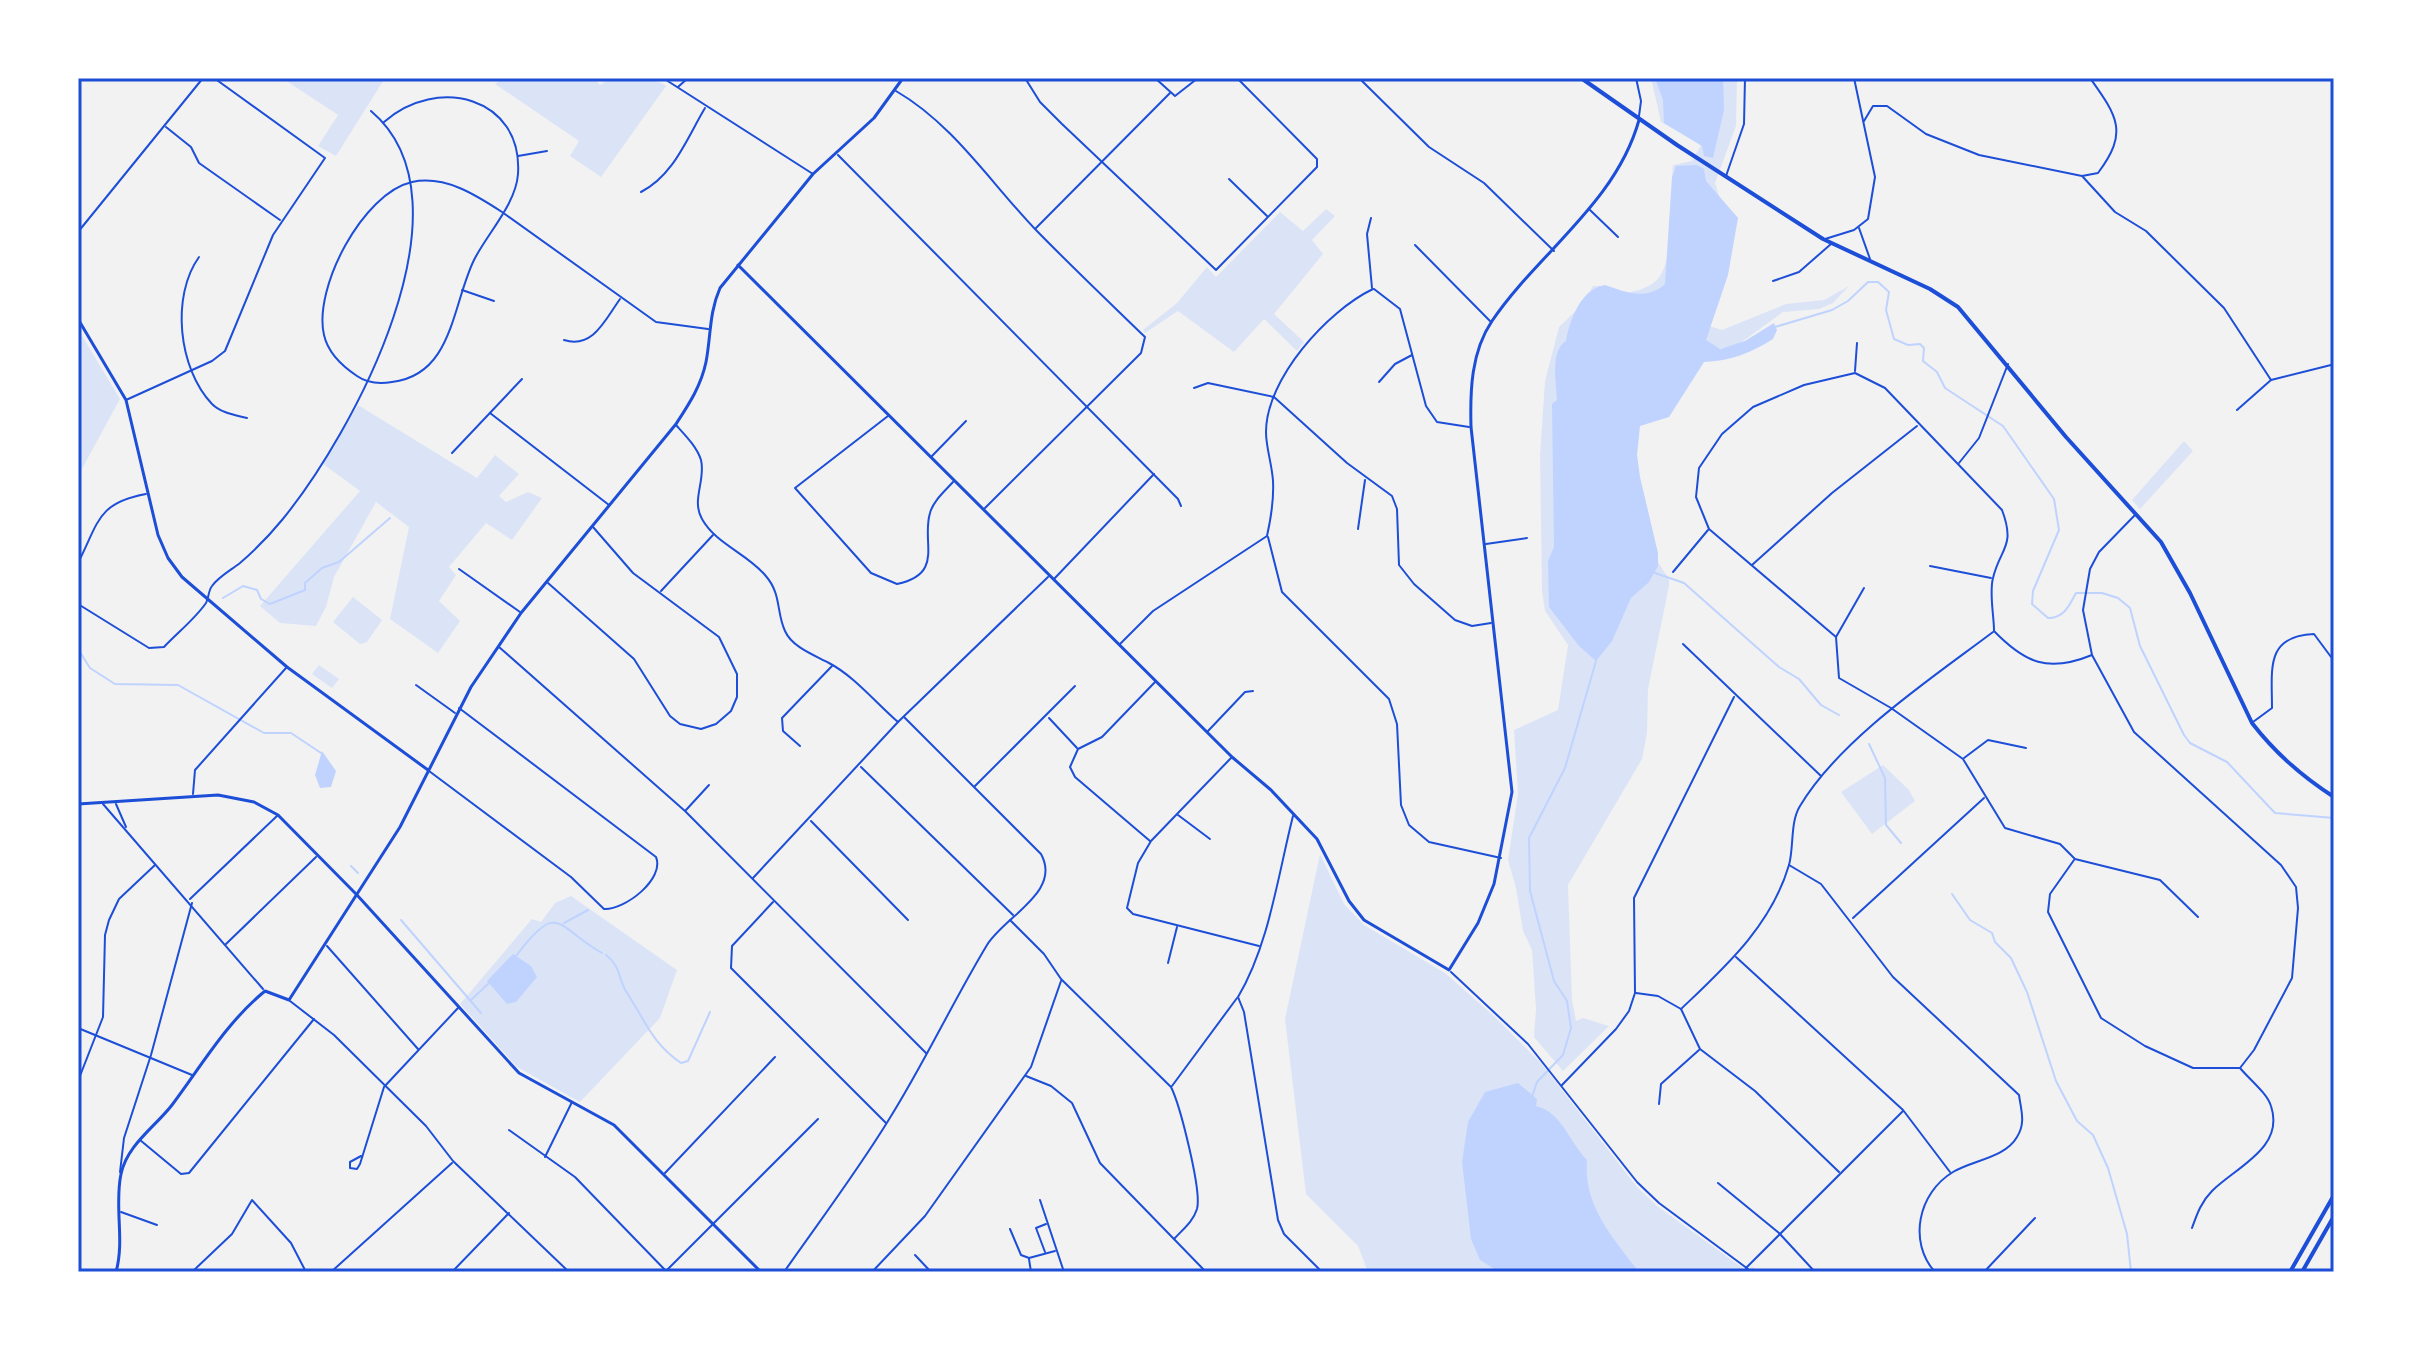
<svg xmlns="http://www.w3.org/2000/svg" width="2412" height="1350" font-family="Quicksand,sans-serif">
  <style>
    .green { fill: #dbe4f7 }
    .water { fill: #bfd3fe }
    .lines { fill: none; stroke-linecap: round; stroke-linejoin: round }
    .stream { stroke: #bfd3fe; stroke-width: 2 }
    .minor { stroke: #1d4ed8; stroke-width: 2 }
    .tertiary { stroke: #1d4ed8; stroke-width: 3 }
    .secondary { stroke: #1d4ed8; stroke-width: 3 }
    .primary { stroke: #1d4ed8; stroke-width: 4 }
    .motorway { stroke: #1d4ed8; stroke-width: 4 }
    .neatline { fill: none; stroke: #1d4ed8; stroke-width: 3 }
  </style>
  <rect width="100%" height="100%" fill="#f2f2f2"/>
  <g class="green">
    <path d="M282,78H385L336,156L318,146L338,115Z"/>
    <path d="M503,78H594L600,85C616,73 649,74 666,86L601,177L570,156L579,141L495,84Z"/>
    <path d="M1651,78H1737L1736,126L1715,183L1720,199L1738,218L1703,324L1722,330L1786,304L1824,300L1849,286L1833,303L1819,309L1783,312L1739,344L1697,354L1626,423L1653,555L1669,579V586L1648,689L1647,733L1642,759L1568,885L1572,1000L1576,1021L1583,1018L1609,1026L1563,1071L1534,1037L1536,1009L1532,950L1523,931L1516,888L1508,860L1518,794L1514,730L1558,710L1568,645L1545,611L1542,590L1540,455L1545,381L1559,327L1583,304L1593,286H1604L1616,295C1631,292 1650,290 1660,276C1675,253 1670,192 1673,165L1692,161L1701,145L1661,122Z"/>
    <path d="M1326,209L1335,216L1312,240L1323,254L1274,314L1304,342L1297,351L1264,319L1234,352L1178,311L1145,333L1143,330L1177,303L1207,267L1216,277L1280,212L1303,231Z"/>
    <path d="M78,329L120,399L78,476Z"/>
    <path d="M358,405L477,478L495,455L519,474L499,496L506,502L528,492L542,498L512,540L486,523L449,567L456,575L439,601L460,621L438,653L390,619L409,527L376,502L334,577L326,607L316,626L280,623L260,606L360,491L323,464Z"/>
    <path d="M2184,441L2193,451L2140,509L2132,500Z"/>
    <path d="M353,597L382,620L367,642L360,644L333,622Z"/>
    <path d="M319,665L339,679L332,688L312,674Z"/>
    <path d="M1883,765L1909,790L1915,801L1872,834L1841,792Z"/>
    <path d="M1320,854L1344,904L1364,925L1445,973L1495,1017L1541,1063L1637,1187L1657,1206L1747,1271L1752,1266L1758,1272H1368L1358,1246L1306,1194L1285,1019Z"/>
    <path d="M571,896L677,970L660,1018L580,1102L517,1067L460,1004L532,919L541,922L555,903Z"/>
  </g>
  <g class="water">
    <path d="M1655,78H1723L1724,110L1713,158L1704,156L1702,146L1664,123L1663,100Z"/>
    <path d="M1697,165L1704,169L1706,181L1738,218L1728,275L1706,340L1720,349L1745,341L1774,323L1777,330L1773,339C1751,353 1730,361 1704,362L1669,417L1640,426L1637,455L1640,477L1658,553V566L1649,582L1631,598L1612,641L1596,661L1579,646L1549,607L1548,561L1554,547L1552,404L1557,400C1556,382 1550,351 1566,341C1570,319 1581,289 1605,285C1625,292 1647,301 1665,284L1672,177L1676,166Z"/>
    <path d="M322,751L336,771L331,787L320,788L315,775Z"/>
    <path d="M513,954L531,966L537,977L516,1002L507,1004L487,981Z"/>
    <path d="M1518,1083L1537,1099L1536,1106C1562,1112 1569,1142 1587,1160C1583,1205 1612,1237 1639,1272H1499L1480,1260L1471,1239L1462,1162L1468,1122L1485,1092Z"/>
  </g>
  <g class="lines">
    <g class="stream">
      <path d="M1775,327L1832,310L1848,301L1868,282H1878L1889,292L1886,310L1894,339L1908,345L1920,344L1924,348L1923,361L1937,372L1945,388L2003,426L2054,499L2059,530L2033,591L2032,604L2048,618C2064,618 2069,606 2076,593H2102L2118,598L2130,608L2140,646L2184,735L2190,743L2227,762L2275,813L2334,818"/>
      <path d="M1652,572L1684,583L1779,667L1799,679L1821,705L1839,715"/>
      <path d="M223,598L243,586L257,590L261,599L270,604L305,590V583L322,568L339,562L390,518"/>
      <path d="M78,649L90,668L115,684L178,685L264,733H291L321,753"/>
      <path d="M1869,744L1885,778L1886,825L1901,843"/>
      <path d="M351,866L358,873"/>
      <path d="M1952,894L1970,920L1992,933L1995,942L2011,958L2027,992L2056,1081L2077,1121L2093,1135L2108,1168L2127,1234L2131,1272"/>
      <path d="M401,920L481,1013"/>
      <path d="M564,923L588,910"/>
      <path d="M606,955C621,966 618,979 627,993C646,1022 652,1043 681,1063L688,1061L710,1012"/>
      <path d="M516,956C559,899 556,927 602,953"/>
      <path d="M471,1000L489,983"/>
      <path d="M1532,1097L1537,1082L1563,1055L1571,1028L1567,1001L1554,981L1530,891L1529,838L1565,768L1596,661"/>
    </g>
    <g class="minor">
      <path d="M663,78L813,174"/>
      <path d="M1025,78L1040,102L1062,124L1216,270L1317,167V159L1237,78"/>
      <path d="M1155,78L1175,96L1198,78"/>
      <path d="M1359,78L1429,147L1484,183L1554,251"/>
      <path d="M1636,78L1641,101L1639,116"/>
      <path d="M678,87L688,78"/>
      <path d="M896,91C953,124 990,182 1035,229C1071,266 1108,301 1145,337L1141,353L985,508"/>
      <path d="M1864,121L1873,106H1887L1926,134L1979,155L2082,176L2098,173C2129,132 2117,116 2090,78"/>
      <path d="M384,122C437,75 523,97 518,174C516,204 487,234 474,260C452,305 453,375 392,382C380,384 367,383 357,376C342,366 328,353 324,335C313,288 363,193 412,182C445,175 476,195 502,212L656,322L708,329"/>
      <path d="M166,127L191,147L199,163L280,220"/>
      <path d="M838,155L1178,499L1181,506"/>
      <path d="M518,156L547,151"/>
      <path d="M1726,176L1744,124L1745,78"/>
      <path d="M2083,177L2115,212L2146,231L2224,308L2271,380"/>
      <path d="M1229,179L1267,216"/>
      <path d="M641,192C674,175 687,138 705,108"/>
      <path d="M1590,210L1618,237"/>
      <path d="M1371,218L1367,234L1372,288"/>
      <path d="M1036,228L1170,93"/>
      <path d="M1859,228L1870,259"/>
      <path d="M78,232L203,78"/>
      <path d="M1825,239L1854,230L1868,219L1875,177L1854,78"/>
      <path d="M1415,245L1490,321"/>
      <path d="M199,257C171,296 178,368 212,404C221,413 235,415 247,418"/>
      <path d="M1773,281L1799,272L1831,244"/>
      <path d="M1374,289L1400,309L1426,406L1437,422L1469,427"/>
      <path d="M462,290L494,301"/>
      <path d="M564,340C593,349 605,320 620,299"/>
      <path d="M1855,371L1857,343"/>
      <path d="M1379,382L1395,364L1412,355"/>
      <path d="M1194,388L1208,383L1274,397L1347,463L1392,496L1397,509L1399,565L1414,584L1455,620L1472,626L1491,623"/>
      <path d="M126,400L212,361L225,351L273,235L325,158L214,78"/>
      <path d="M2237,410L2271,380L2331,365"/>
      <path d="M490,413L609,505"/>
      <path d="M888,416L795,488L871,573L897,584C945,574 921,542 930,513C933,501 945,491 953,482"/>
      <path d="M676,425C685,435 697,447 701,460C706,480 691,500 702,519C716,544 746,553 765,575C782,594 776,612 785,631C792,647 814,655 829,663C854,676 876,703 898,722"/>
      <path d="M452,453L522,379"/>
      <path d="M932,456L966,421"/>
      <path d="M1959,463L1979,438L2008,364"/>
      <path d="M2135,515L2099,552L2090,569L2083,610L2092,655L2134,732L2281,865L2296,887L2298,908L2292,978L2254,1050L2240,1068"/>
      <path d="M1358,529L1365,480"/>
      <path d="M1268,537L1282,592L1389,699L1397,724L1401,805L1409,825L1429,842L1501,858"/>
      <path d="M1486,544L1527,538"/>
      <path d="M78,563C99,522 97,503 146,494"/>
      <path d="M1752,565L1832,493L1917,426"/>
      <path d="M1930,566L1991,578"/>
      <path d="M459,569L520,612"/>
      <path d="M1673,572L1708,530"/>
      <path d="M1054,579L1154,474"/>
      <path d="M548,583L634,659L670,716L680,724L701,729L716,724L731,711L737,697V674L719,637L633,573L593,527"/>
      <path d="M1864,588L1836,637L1839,678L1891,708L1963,759L2005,828L2060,844L2075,859L2160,880L2198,917"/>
      <path d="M661,591L713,535"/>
      <path d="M78,604L149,648L164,647C177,633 195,619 206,603C209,598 208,591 212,586C218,577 231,570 240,563C255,550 269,536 282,520C352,435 479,202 371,111"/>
      <path d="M1836,637L1709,529L1696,497L1699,468L1722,434L1753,407L1804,385L1855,373L1885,388L2002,510C2016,547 2000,548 1993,578C1989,593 1994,615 1994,631C2025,663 2048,673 2092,655"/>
      <path d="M1120,644L1153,611L1267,536C1271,518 1274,499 1273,481C1272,464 1266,448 1266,432C1266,379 1327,311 1373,289"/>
      <path d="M1683,644L1821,776"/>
      <path d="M499,647L685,811L926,1053"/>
      <path d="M416,685L455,713"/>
      <path d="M1049,718L1077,748"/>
      <path d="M2253,722L2272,708C2272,669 2265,636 2314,634L2334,661"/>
      <path d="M1208,731L1245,692L1253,691"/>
      <path d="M800,746L783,731L782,718L832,666"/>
      <path d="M1231,758L1151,841L1138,863L1127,908L1133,914L1259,946"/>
      <path d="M1964,758L1988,740L2026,748"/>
      <path d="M861,767L1013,915"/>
      <path d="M429,771L571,877L604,909C625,910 665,879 656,857L459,708"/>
      <path d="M975,786L1075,686"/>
      <path d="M193,794L195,770L286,668"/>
      <path d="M103,804L263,989"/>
      <path d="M116,804L126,827"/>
      <path d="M686,810L709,785"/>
      <path d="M1178,815L1210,839"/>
      <path d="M1293,816C1278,875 1269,945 1238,997L1244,1012L1278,1220L1284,1234L1322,1272"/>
      <path d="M811,821L908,920"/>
      <path d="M1150,841L1075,777L1070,767L1078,749L1102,737L1156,681"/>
      <path d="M2074,860L2050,894L2048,912L2101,1018L2145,1046L2193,1068H2240C2249,1079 2267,1093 2271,1106C2285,1148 2236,1167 2212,1191C2201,1202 2197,1214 2192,1228"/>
      <path d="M1789,865L1821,884L1893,977L2019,1095C2021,1110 2026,1123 2017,1137C2005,1158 1973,1160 1953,1172C1918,1193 1908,1242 1935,1272"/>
      <path d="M753,878L898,722L1048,577"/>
      <path d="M190,899L278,815"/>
      <path d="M773,902L732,946L731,968L886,1123"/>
      <path d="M1853,918L1984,798"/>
      <path d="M1010,920L1044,954L1061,979L1171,1087C1180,1105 1202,1191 1197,1209C1193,1222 1182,1230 1174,1239"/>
      <path d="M226,944L316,857"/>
      <path d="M327,946L418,1049"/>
      <path d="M1736,957L1903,1110L1950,1172"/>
      <path d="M1168,963L1177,927"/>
      <path d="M1451,972L1528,1044L1637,1182L1659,1203L1748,1269"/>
      <path d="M1636,993L1658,996L1681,1009L1700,1049L1755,1091L1839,1172"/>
      <path d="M290,1001L334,1035L426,1126L453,1161L569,1272"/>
      <path d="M1681,1009C1725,967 1771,926 1789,865C1794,847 1790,822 1800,806C1840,739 1932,678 1993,632"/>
      <path d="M78,1028L192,1075"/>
      <path d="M1026,1076L1051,1086L1072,1103L1100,1163L1206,1272"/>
      <path d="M78,1081L103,1017L105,935L109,920L119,899L155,865"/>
      <path d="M1562,1085L1616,1029L1629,1011L1635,993L1634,898L1734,697"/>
      <path d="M1172,1086L1237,998"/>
      <path d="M1659,1104L1661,1084L1699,1050"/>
      <path d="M509,1130L575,1177L667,1272"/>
      <path d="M140,1140L181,1174L189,1173L314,1019"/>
      <path d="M361,1156L350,1162V1168L357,1169L360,1164L384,1087L458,1008"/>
      <path d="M545,1157L572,1102"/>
      <path d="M120,1172L124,1138L151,1055L192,903"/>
      <path d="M665,1173L775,1057"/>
      <path d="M1718,1183L1779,1233L1815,1272"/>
      <path d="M1040,1200L1064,1272"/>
      <path d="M121,1212L157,1225"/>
      <path d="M1010,1229L1021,1255L1029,1258L1055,1251"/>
      <path d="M1045,1252L1036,1228L1046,1224"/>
      <path d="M915,1255L931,1272"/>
      <path d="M1029,1259L1031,1272"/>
      <path d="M1746,1268L1903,1111"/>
      <path d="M192,1272L232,1234L252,1200L291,1243L306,1272"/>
      <path d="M331,1272L452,1163"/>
      <path d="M452,1272L509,1213"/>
      <path d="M665,1272L818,1119"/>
      <path d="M784,1272C819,1222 856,1173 888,1121C924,1064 952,1003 987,945C1005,916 1062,892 1041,854L904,717"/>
      <path d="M872,1272L925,1216L1031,1067L1061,981"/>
      <path d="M1984,1272L2035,1218"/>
    </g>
    <g class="tertiary">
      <path d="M738,265L1232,757L1271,790L1317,839L1349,901L1364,920L1449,970L1478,923L1494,884L1512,792L1471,427C1470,391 1471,352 1492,321C1538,253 1616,203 1639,120"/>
      <path d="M78,319L126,400L158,535L168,558L182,577L287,667L428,770"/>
    </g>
    <g class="secondary">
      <path d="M78,804L218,795L254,802L278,815L357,895L519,1073L614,1125L761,1272"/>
      <path d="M116,1272C125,1240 114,1206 121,1174C127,1145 155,1127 172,1105C202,1065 226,1023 265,991L289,1000L400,827L471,687L521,613L676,424C689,404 701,386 706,362C711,336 709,313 720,288L813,174L874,118L903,78"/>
    </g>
    <path class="primary" d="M1581,78L1677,145L1823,239L1930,289L1958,307L2066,437L2161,542L2190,593L2252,723C2276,754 2301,776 2334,797"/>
    <g class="motorway">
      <path d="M2290,1272L2334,1195"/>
      <path d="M2302,1272L2334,1216"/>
    </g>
  </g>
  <rect width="2412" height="1350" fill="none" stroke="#ffffff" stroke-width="160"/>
  <rect x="80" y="80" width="2252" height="1190" class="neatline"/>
</svg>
